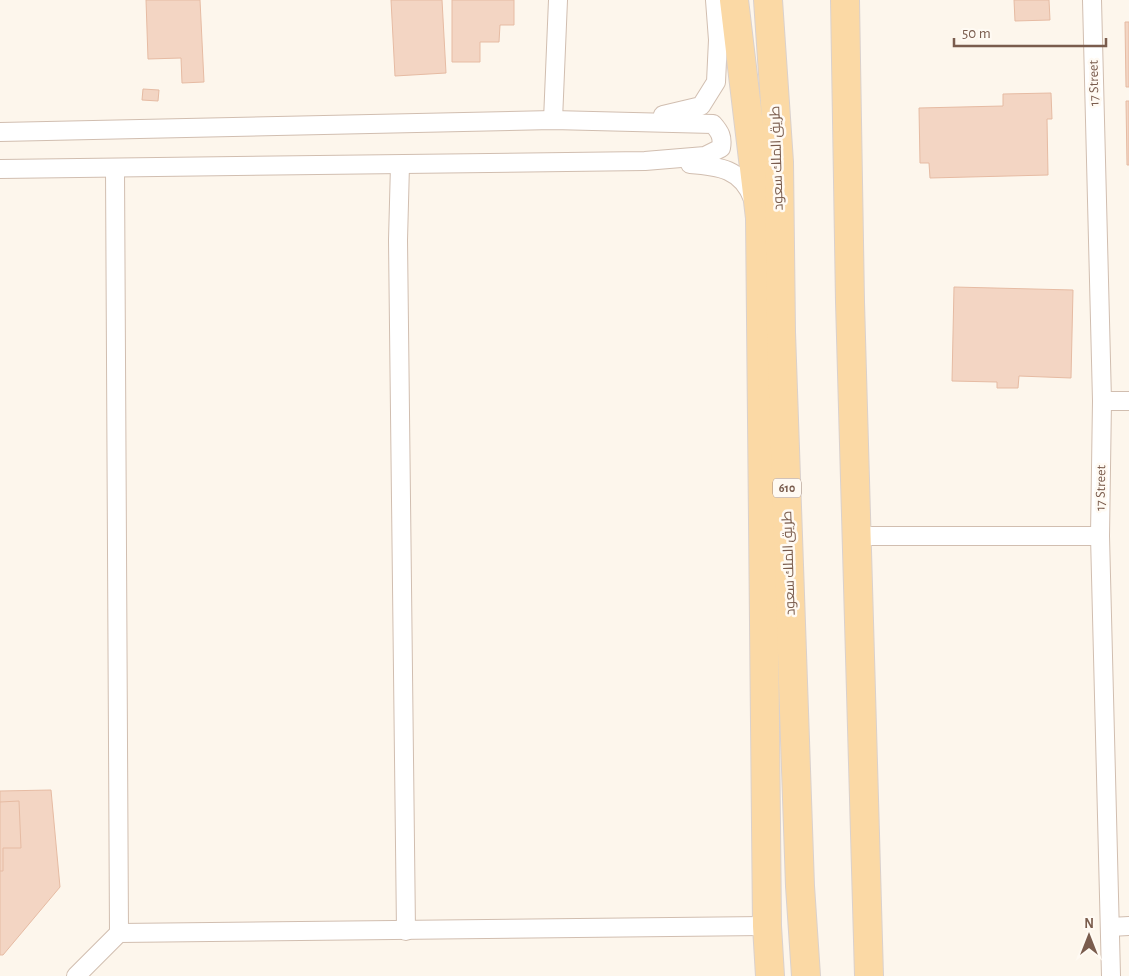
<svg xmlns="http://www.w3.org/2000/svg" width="1129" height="976" font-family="'Alegreya Sans',Cairo,sans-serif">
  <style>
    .building { fill: #f3d5c3; stroke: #e6bba3 }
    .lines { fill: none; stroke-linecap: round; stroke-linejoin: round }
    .street-casing { stroke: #d1beb0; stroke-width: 20 }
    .primary-casing { stroke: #dad1cd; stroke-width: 30 }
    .street { stroke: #fff; stroke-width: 18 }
    .primary { stroke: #fbd9a5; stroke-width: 28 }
    .labels { text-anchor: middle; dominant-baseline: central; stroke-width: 5; stroke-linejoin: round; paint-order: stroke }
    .shield { fill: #fffaf3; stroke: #a28b7f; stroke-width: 1 }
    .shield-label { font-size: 12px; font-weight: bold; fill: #7a5c4d }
    .street-label { font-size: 14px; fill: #7a5c4d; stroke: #fffaf3 }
  </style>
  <rect width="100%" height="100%" fill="#fdf6ec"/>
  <g class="building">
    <path d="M146,0H200L204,82L182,83L181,58L148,59Z"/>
    <path d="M391,0H442L446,73L395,76Z"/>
    <path d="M452,0H514V25H500L499,42H480V62H452Z"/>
    <path d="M1014,0H1049L1050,20L1015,21Z"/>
    <path d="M1125,22H1129V87H1126Z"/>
    <path d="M143,89L159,90L158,101L142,100Z"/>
    <path d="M1051,93L1052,119H1047L1048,175L930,178L929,163H920L919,108L1003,106V94Z"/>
    <path d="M1126,101H1129V165H1127Z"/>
    <path d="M954,287L1073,290L1071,378L1019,376L1018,388H997V382L952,381Z"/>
    <path d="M51,790L60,887L3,955H0V791Z"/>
    <path d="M19,801L21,848H3V871H0V802Z"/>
  </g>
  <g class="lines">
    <defs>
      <g id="street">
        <path d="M1092,0L1102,401L1100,536L1111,976"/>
        <path d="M663,115L701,106L716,82L718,40L715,0"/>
        <path d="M553,120L558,0"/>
        <path d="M0,132L553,120L713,124C720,132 723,137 721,148L705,156L645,161L0,169"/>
        <path d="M690,164C719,166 742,169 753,199"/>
        <path d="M400,165L398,240L406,931"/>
        <path d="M115,169L119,933"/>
        <path d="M1102,401H1129"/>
        <path d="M857,536H1100"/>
        <path d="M1110,927L1129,926"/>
        <path d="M76,976L119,933L767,926"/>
      </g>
      <g id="primary">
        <path d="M734,0L760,218L767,926L770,976"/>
        <path d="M768,0L779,162L781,332L800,886L806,976"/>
        <path d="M845,0L850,302L869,976"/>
      </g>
    </defs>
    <use href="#street" class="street-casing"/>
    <use href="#primary" class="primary-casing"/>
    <use href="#street" class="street"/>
    <use href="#primary" class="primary"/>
  </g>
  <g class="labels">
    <rect class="shield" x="773" y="478.5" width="28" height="19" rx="4"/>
    <g class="shield-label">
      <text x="787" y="488">610</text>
    </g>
    <g class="street-label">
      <text transform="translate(1094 83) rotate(-91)">17 Street</text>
      <text transform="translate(777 158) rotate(-92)">طريق الملك سعود</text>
      <text transform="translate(1101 488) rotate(-89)">17 Street</text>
      <text transform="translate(789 563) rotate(-92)">طريق الملك سعود</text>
    </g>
  </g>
  <g transform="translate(1089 936)" stroke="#fffaf3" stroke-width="4" paint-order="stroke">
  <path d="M0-4L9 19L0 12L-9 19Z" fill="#7a5c4d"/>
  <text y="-8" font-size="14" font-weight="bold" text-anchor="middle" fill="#7a5c4d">N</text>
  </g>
  <path d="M954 38v8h152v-8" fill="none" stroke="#7a5c4d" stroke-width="2.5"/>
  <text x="962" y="38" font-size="15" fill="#7a5c4d" stroke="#fffaf3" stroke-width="4" paint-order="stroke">50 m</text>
</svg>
